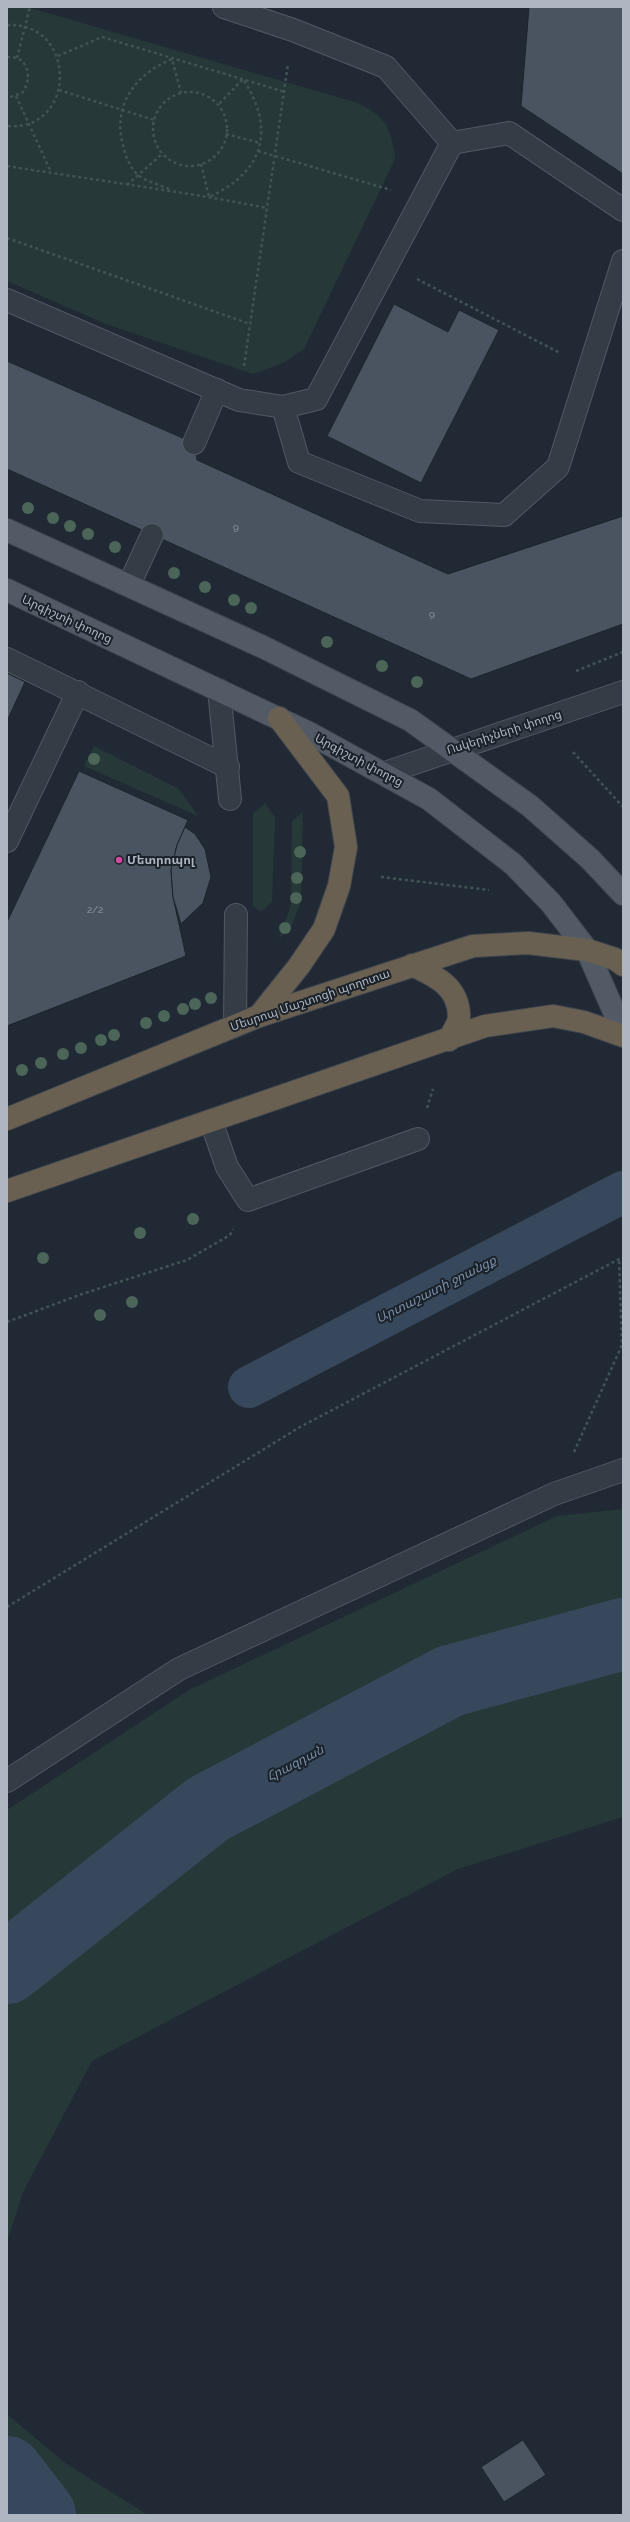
<svg xmlns="http://www.w3.org/2000/svg" width="630" height="2522" font-family="Raleway,'Noto Sans Armenian',sans-serif">
  <style>
    .green { fill: #263837 }
    .lines { fill: none; stroke-linecap: round; stroke-linejoin: round }
    .canal { stroke: #38485c; stroke-width: 42 }
    .river { stroke: #38485c; stroke-width: 72 }
    .building { fill: #4a5460; stroke: #1c232b }
    .lane-casing { stroke: #525963; stroke-width: 24 }
    .street-casing { stroke: #525963; stroke-width: 24 }
    .primary-casing { stroke: #3e454e; stroke-width: 24 }
    .highway-casing { stroke: #3f464f; stroke-width: 24 }
    .path { stroke: #425355; stroke-width: 2.5; stroke-dasharray: 3 3; stroke-linecap: butt }
    .lane { stroke: #343c45; stroke-width: 22 }
    .street { stroke: #343c45; stroke-width: 22 }
    .primary { stroke: #525b65; stroke-width: 22 }
    .highway { stroke: #6a6052; stroke-width: 22 }
    .tree { fill: #4c6559 }
    .hotel-dot { fill: #d1479c; stroke: #1a2129; stroke-width: 1.5 }
    .labels { text-anchor: middle; dominant-baseline: central; stroke-width: 4; stroke-linejoin: round; paint-order: stroke }
    .number-label { font-size: 10px; fill: #959eaa }
    .street-label { font-size: 12px; fill: #aeb6c2; stroke: #1a2129 }
    .poi-label { font-size: 12px; font-weight: bold; fill: #aeb6c2; stroke: #1a2129; text-anchor: start }
    .water-label { font-size: 13px; font-style: italic; fill: #798ea8; stroke: #1a2129 }
  </style>
  <rect width="100%" height="100%" fill="#212a34"/>
  <g class="green">
    <path d="M7,7H27L358,103C385,116 392,129 395,159L304,349L283,363L253,374L106,324L7,281Z"/>
    <path d="M94,746L179,789L198,816L84,766Z"/>
    <path d="M265,803L275,818L272,902L261,912L253,906V814Z"/>
    <path d="M303,812L301,901L292,925L279,939L291,905L292,821Z"/>
    <path d="M623,1509V1817L458,1869L92,2061L23,2192L7,2242V1810L189,1690L557,1516Z"/>
    <path d="M7,2412L9,2416L65,2463L148,2515H7Z"/>
  </g>
  <g class="lines">
    <path class="canal" d="M249,1387L623,1192"/>
    <g class="river">
      <path d="M7,1968L208,1809L450,1681L623,1634"/>
      <path d="M7,2472L40,2515"/>
    </g>
  </g>
  <g class="building">
    <path d="M529,7H623V174L521,106Z"/>
    <path d="M394,304L448,332L459,310L499,330L421,483L327,436Z"/>
    <path d="M7,361L194,443L197,460L448,574L623,516V624L471,679L7,469Z"/>
    <path d="M7,673L25,682L7,721Z"/>
    <path d="M79,771L188,820L177,845L171,870L173,897L186,956L7,1026V922Z"/>
    <path d="M185,827L195,834L205,849L211,877L203,903L181,924L173,897L171,870L177,845Z"/>
    <path d="M523,2440L546,2475L504,2502L481,2467Z"/>
  </g>
  <g class="lines">
    <defs>
      <g id="lane">
        <path d="M224,7L293,30L386,67L452,143"/>
        <path d="M452,143L509,133L623,210"/>
        <path d="M7,300L239,400L283,407L316,399L452,143"/>
        <path d="M283,407L299,462L420,511L504,515L558,467L623,261"/>
        <path d="M194,443L217,390"/>
        <path d="M129,585L152,535"/>
        <path d="M7,659L228,767"/>
        <path d="M219,690L230,799"/>
        <path d="M7,841L78,692"/>
        <path d="M235,1026L236,915"/>
        <path d="M211,1121L227,1167L248,1200L418,1139"/>
        <path d="M7,1781L179,1669L554,1494L623,1470"/>
      </g>
      <path id="street" d="M385,773L623,692"/>
      <g id="primary">
        <path d="M7,530L263,647L410,720L530,806L590,859L623,894"/>
        <path d="M7,590L309,733L429,799L513,864L551,903L587,950L623,1032"/>
      </g>
      <g id="highway">
        <path d="M412,965C435,976 459,986 459,1017C459,1023 452,1033 449,1040"/>
        <path d="M259,1016L299,966L324,929L339,886L346,847L338,796L279,718"/>
        <path d="M7,1119L259,1016L473,946L528,943L587,950L615,959L623,965"/>
        <path d="M7,1191L485,1026L553,1016L584,1022L623,1036"/>
      </g>
    </defs>
    <use href="#lane" class="lane-casing"/>
    <use href="#street" class="street-casing"/>
    <use href="#primary" class="primary-casing"/>
    <use href="#highway" class="highway-casing"/>
    <g class="path">
      <path d="M7,25C77,21 78,132 7,126"/>
      <path d="M58,56L102,37L285,92"/>
      <path d="M7,57C29,55 33,79 22,93L7,98"/>
      <path d="M17,58L30,7"/>
      <path d="M59,90L154,120"/>
      <circle cx="190" cy="129" r="37"/>
      <path d="M16,96L51,172"/>
      <path d="M226,134L260,143"/>
      <path d="M258,151L391,190"/>
      <path d="M201,164L209,197C264,172 276,130 243,79L218,105"/>
      <path d="M7,166C94,180 181,191 267,208"/>
      <path d="M127,185L162,154"/>
      <path d="M169,189C160,185 145,181 138,175C130,168 125,155 123,145C112,104 136,74 172,59L181,93"/>
      <path d="M7,238L250,324"/>
      <path d="M417,279L560,353"/>
      <path d="M244,366L288,64"/>
      <path d="M576,671L623,652"/>
      <path d="M573,752L623,807"/>
      <path d="M381,877L489,890"/>
      <path d="M427,1108L433,1089"/>
      <path d="M7,1322L82,1294L187,1260L230,1235L233,1229"/>
      <path d="M574,1452L622,1345L619,1259"/>
      <path d="M7,1607L300,1427L623,1257"/>
    </g>
    <use href="#lane" class="lane"/>
    <use href="#street" class="street"/>
    <use href="#primary" class="primary"/>
    <use href="#highway" class="highway"/>
  </g>
  <g class="tree">
    <circle cx="28" cy="508" r="6"/>
    <circle cx="53" cy="518" r="6"/>
    <circle cx="70" cy="526" r="6"/>
    <circle cx="88" cy="534" r="6"/>
    <circle cx="115" cy="547" r="6"/>
    <circle cx="174" cy="573" r="6"/>
    <circle cx="205" cy="587" r="6"/>
    <circle cx="234" cy="600" r="6"/>
    <circle cx="251" cy="608" r="6"/>
    <circle cx="327" cy="642" r="6"/>
    <circle cx="382" cy="666" r="6"/>
    <circle cx="417" cy="682" r="6"/>
    <circle cx="94" cy="759" r="6"/>
    <circle cx="300" cy="852" r="6"/>
    <circle cx="297" cy="878" r="6"/>
    <circle cx="296" cy="898" r="6"/>
    <circle cx="285" cy="928" r="6"/>
    <circle cx="211" cy="998" r="6"/>
    <circle cx="195" cy="1004" r="6"/>
    <circle cx="183" cy="1009" r="6"/>
    <circle cx="164" cy="1016" r="6"/>
    <circle cx="146" cy="1023" r="6"/>
    <circle cx="114" cy="1035" r="6"/>
    <circle cx="101" cy="1040" r="6"/>
    <circle cx="81" cy="1048" r="6"/>
    <circle cx="63" cy="1054" r="6"/>
    <circle cx="41" cy="1063" r="6"/>
    <circle cx="22" cy="1070" r="6"/>
    <circle cx="193" cy="1219" r="6"/>
    <circle cx="140" cy="1233" r="6"/>
    <circle cx="43" cy="1258" r="6"/>
    <circle cx="132" cy="1302" r="6"/>
    <circle cx="100" cy="1315" r="6"/>
  </g>
  <circle class="hotel-dot" cx="119" cy="860" r="4"/>
  <g class="labels">
    <g class="number-label">
      <text x="236" y="526">9</text>
      <text x="432" y="613">9</text>
      <text x="95" y="909">2/2</text>
    </g>
    <g class="street-label">
      <text transform="translate(67 619) rotate(25)">Արգիշտի փողոց</text>
      <text transform="translate(504 732) rotate(-18)">Ոսկերիչների փողոց</text>
      <text transform="translate(359 760) rotate(28)">Արգիշտի փողոց</text>
      <text transform="translate(310 1000) rotate(-19)">Մեսրոպ Մաշտոցի պողոտա</text>
    </g>
    <g class="poi-label">
      <text x="127" y="860">Մետրոպոլ</text>
    </g>
    <g class="water-label">
      <text transform="translate(436 1289) rotate(-27)">Արտաշատի ջրանցք</text>
      <text transform="translate(295 1763) rotate(-28)">Հրազդան</text>
    </g>
  </g>
  <rect width="630" height="2522" fill="none" stroke="#aeb6c2" stroke-width="16"/>
</svg>
